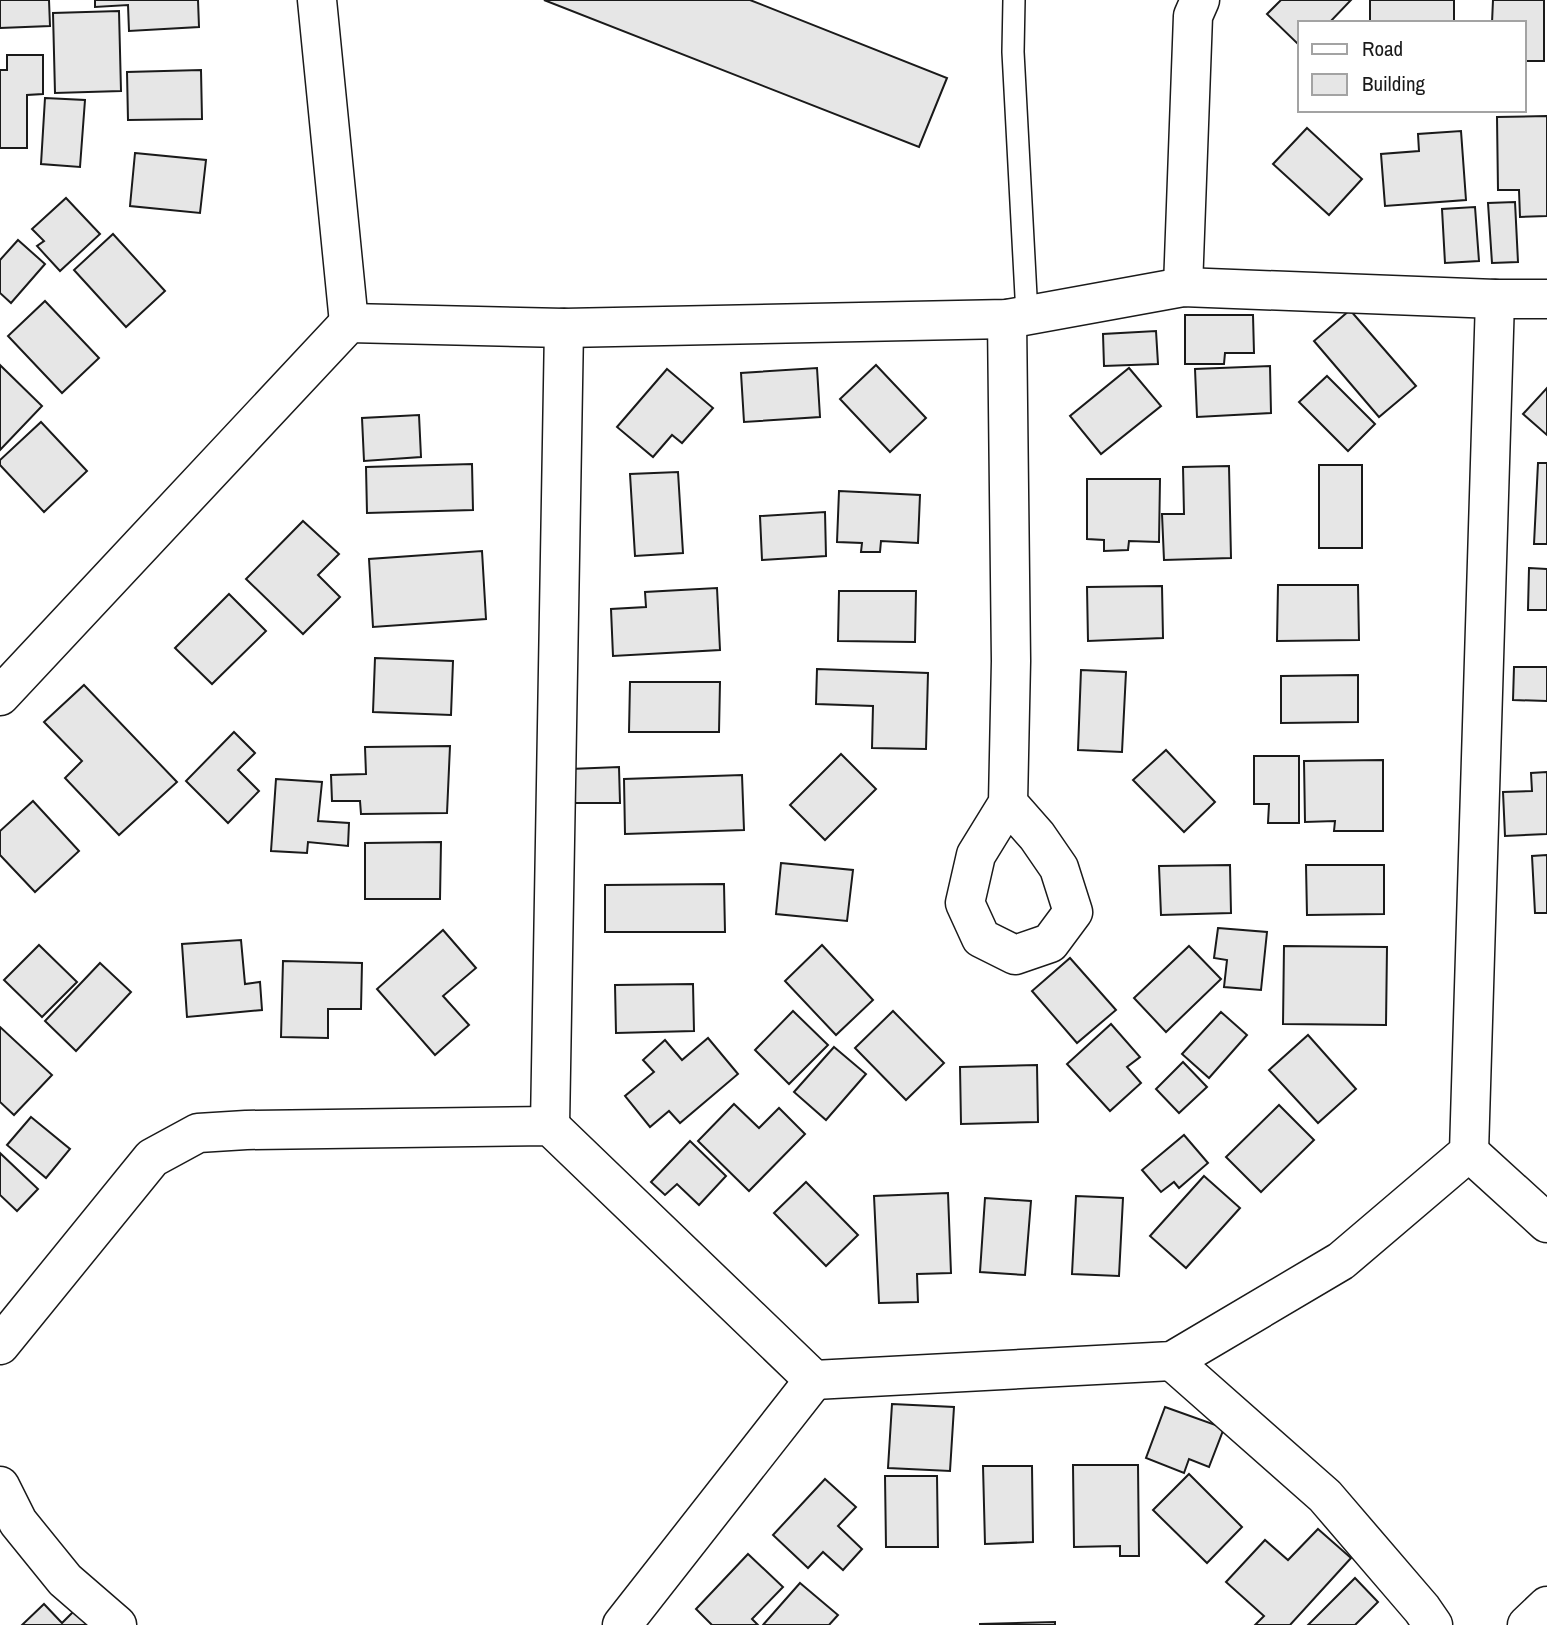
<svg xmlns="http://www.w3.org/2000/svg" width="1547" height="1625" font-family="'Archivo Narrow',sans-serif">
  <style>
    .building { fill: #e6e6e6; stroke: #1a1a1a; stroke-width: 2 }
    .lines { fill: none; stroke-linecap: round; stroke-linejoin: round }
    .lane-casing { stroke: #1a1a1a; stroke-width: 24 }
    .street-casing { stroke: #1a1a1a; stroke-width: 41 }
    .lane { stroke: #fff; stroke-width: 21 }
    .street { stroke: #fff; stroke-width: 38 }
  </style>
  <rect width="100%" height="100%" fill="#fff"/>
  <g class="building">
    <path d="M0,0H49L50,26L0,28Z"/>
    <path d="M95,0H198L199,27L129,31L128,5L95,7Z"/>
    <path d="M544,0H750L947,78L919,147Z"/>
    <path d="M1281,0H1351L1329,23H1300V46L1267,14Z"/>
    <rect x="1370" y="0" width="84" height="23"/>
    <path d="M1493,0H1544V61H1524V23H1492Z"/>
    <path d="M119,11L121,91L55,93L53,13Z"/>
    <path d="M7,55H43V94L27,95V148H0V70H7Z"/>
    <path d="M201,70L202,119L128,120L127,72Z"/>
    <path d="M45,98L85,100L80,167L41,164Z"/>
    <path d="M1547,116V216L1520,217L1519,190H1498L1497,117Z"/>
    <path d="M1307,128L1362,179L1329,215L1273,164Z"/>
    <path d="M1461,131L1466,200L1385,206L1381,154L1419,151L1418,134Z"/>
    <path d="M135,153L206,160L200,213L130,206Z"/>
    <path d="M66,198L100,234L60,271L37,246L44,241L32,229Z"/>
    <path d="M1515,202L1518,262L1492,263L1488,203Z"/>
    <path d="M1475,207L1479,261L1445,263L1442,209Z"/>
    <path d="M113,234L165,291L126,327L74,270Z"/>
    <path d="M18,240L45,264L11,303L0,293V260Z"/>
    <path d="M45,301L99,358L62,393L8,336Z"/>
    <path d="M1350,310L1416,386L1379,417L1314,341Z"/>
    <path d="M1185,315H1253L1254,353H1225L1224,364H1185Z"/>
    <path d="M1156,331L1158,364L1104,366L1103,334Z"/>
    <path d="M0,365L42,406L0,450Z"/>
    <path d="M876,365L926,418L890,452L840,399Z"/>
    <path d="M1270,366L1271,413L1197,417L1195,369Z"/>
    <path d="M817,368L820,417L744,422L741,373Z"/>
    <path d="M1129,368L1161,406L1101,454L1070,416Z"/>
    <path d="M667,369L713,408L682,443L672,435L653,457L617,427Z"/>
    <path d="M1327,376L1375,424L1348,451L1299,402Z"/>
    <path d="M1547,388V435L1523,414Z"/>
    <path d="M419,415L421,457L364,461L362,418Z"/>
    <path d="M41,422L87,471L44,512L0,465V460Z"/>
    <path d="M1538,463H1547V544H1534Z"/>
    <path d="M472,464L473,510L367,513L366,467Z"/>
    <rect x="1319" y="465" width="43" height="83"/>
    <path d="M1229,466L1231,558L1164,560L1162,514H1184L1183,467Z"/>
    <path d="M678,472L683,553L635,556L630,474Z"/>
    <path d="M1087,479H1160L1159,542L1129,541L1128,550L1104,551V540L1087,539Z"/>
    <path d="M839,491L920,495L918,543L881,541L880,552H861L862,543L837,542Z"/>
    <path d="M825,512L826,556L762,560L760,516Z"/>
    <path d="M303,521L339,554L318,575L340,597L303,634L246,579Z"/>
    <path d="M482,551L486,619L373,627L369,559Z"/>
    <path d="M1529,568L1547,569V610H1528Z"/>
    <path d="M1278,585H1358L1359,640L1277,641Z"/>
    <path d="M1162,586L1163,638L1088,641L1087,587Z"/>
    <path d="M717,588L720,650L613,656L611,609L646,607L645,592Z"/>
    <path d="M839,591H916L915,642L838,641Z"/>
    <path d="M229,594L266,631L212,684L175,648Z"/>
    <path d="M375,658L453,661L451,715L373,712Z"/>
    <path d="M1514,667H1547V701L1513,700Z"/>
    <path d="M817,669L928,673L926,749L872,748L873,706L816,704Z"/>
    <path d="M1081,670L1126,672L1122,752L1078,750Z"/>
    <path d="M1358,675V722L1281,723V676Z"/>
    <path d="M630,682H720L719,732H629Z"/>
    <path d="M84,685L177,782L119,835L65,778L82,761L44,722Z"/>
    <path d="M234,732L255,753L238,770L259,791L228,823L186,781Z"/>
    <path d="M450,746L447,813L361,814L360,801H332L331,775L366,774L365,747Z"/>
    <path d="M1166,750L1215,802L1184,832L1133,780Z"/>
    <path d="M841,754L876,789L825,840L790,805Z"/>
    <path d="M1254,756H1299V823H1268L1269,804H1254Z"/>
    <path d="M1383,760V831H1334L1335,821L1305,822L1304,761Z"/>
    <path d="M619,767L620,803H570V769Z"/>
    <path d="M1547,772V834L1505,836L1503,792L1532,791L1531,773Z"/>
    <path d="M742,775L744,830L625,834L624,779Z"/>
    <path d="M276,779L322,782L318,821L349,823L348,846L308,842L307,853L271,851Z"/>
    <path d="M33,801L79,851L35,892L0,855V831Z"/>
    <path d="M441,842L440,899H365V843Z"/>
    <path d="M1547,855V913H1535L1532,856Z"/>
    <path d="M781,863L853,870L847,921L776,914Z"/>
    <path d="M1230,865L1231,913L1161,915L1159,866Z"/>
    <path d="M1306,865H1384V914L1307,915Z"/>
    <path d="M724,884L725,932H605V885Z"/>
    <path d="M1218,928L1267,932L1261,990L1224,987L1227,960L1214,958Z"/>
    <path d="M443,930L476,968L443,996L469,1025L435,1055L377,989Z"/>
    <path d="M241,940L245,984L260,982L262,1010L187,1017L182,944Z"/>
    <path d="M39,945L77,982L42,1017L4,980Z"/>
    <path d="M822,945L873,1000L836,1035L785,981Z"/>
    <path d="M1189,946L1221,979L1166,1032L1134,998Z"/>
    <path d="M1284,946L1387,947L1386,1025L1283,1024Z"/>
    <path d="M1070,958L1116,1010L1077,1043L1032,991Z"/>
    <path d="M283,961L362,963L361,1009H328V1038L281,1037Z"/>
    <path d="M100,963L131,992L76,1051L45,1021Z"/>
    <path d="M693,984L694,1031L616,1033L615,985Z"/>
    <path d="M793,1011L828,1045L789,1084L755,1050Z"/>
    <path d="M893,1011L944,1063L906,1100L855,1048Z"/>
    <path d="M1221,1012L1247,1035L1209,1078L1182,1054Z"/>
    <path d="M1111,1024L1140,1057L1127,1067L1141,1083L1110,1111L1067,1064Z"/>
    <path d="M0,1027L52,1075L14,1115L0,1102Z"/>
    <path d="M1308,1035L1356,1089L1318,1123L1269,1070Z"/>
    <path d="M708,1038L738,1074L680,1123L669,1111L650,1127L625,1096L654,1072L643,1060L665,1040L682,1060Z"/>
    <path d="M834,1047L866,1074L826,1120L794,1092Z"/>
    <path d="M1183,1062L1207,1087L1179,1113L1156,1089Z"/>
    <path d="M1037,1065L1038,1122L961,1124L960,1067Z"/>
    <path d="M734,1104L759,1128L779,1108L805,1134L749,1191L698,1141Z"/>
    <path d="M1279,1105L1314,1140L1261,1192L1226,1157Z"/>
    <path d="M31,1117L70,1149L46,1178L7,1145Z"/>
    <path d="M1184,1135L1208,1163L1179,1188L1174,1182L1161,1192L1142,1170Z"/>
    <path d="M690,1141L726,1176L699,1205L677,1184L665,1195L651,1182Z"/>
    <path d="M0,1153L38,1189L17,1211L0,1195Z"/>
    <path d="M1204,1176L1240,1208L1186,1268L1150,1236Z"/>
    <path d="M806,1182L858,1235L826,1266L774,1213Z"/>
    <path d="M948,1193L951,1273L917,1274L918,1302L879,1303L874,1196Z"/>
    <path d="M1076,1196L1123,1198L1119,1276L1072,1274Z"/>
    <path d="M985,1198L1031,1201L1025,1275L980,1272Z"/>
    <path d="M892,1404L954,1407L950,1471L888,1468Z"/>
    <path d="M1165,1407L1224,1428L1209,1467L1189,1459L1184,1473L1146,1458Z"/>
    <path d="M1073,1465H1138L1139,1556H1120V1546L1074,1547Z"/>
    <path d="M983,1466H1032L1033,1542L985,1544Z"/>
    <path d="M1189,1474L1242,1527L1207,1563L1153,1510Z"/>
    <path d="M885,1476H937L938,1547H886Z"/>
    <path d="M825,1479L856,1507L838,1526L862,1549L843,1570L823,1552L808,1568L773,1535Z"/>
    <path d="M1318,1529L1351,1558L1290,1625H1255L1264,1616L1226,1582L1265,1540L1288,1560Z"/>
    <path d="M748,1554L783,1587L752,1619L758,1625H712L696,1609Z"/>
    <path d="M1355,1578L1378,1602L1355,1625H1308Z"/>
    <path d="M800,1583L838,1615L829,1625H763Z"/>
    <path d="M44,1604L62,1623L75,1610L90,1625H22Z"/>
    <path d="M1055,1622V1625H980V1624Z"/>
  </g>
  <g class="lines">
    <defs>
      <path id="lane" d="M1014,0L1013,52L1027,315"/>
      <g id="street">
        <path d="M317,0L349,323"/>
        <path d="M1183,287L1193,16L1200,0"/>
        <path d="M1007,319L1011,661L1008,803L976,855L965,903L981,938L1015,955L1050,943L1073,912L1059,868L1037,836L1008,803"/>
        <path d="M0,696L349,323L564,328L1007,319L1183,287L1495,299H1547"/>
        <path d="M550,1126L564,328"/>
        <path d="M1469,1152L1547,1223"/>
        <path d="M0,1345L152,1158L198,1133L246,1130L550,1126L814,1380L1172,1361L1341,1261L1469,1152L1495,299"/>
        <path d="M1172,1361L1325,1496L1422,1609L1433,1625"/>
        <path d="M0,1486L18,1522L65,1580L117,1625"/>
        <path d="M622,1625L814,1380"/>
        <path d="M1527,1625L1547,1606"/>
      </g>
    </defs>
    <use href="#lane" class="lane-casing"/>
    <use href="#street" class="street-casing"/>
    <use href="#lane" class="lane"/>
    <use href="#street" class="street"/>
  </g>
  <rect x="1298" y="21" width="228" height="91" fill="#ffffff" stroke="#a3a3a3" stroke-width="2"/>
  <rect x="1312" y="44" width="35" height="10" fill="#ffffff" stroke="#a3a3a3" stroke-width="2"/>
  <text x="1362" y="56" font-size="21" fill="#1a1a1a">Road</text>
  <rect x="1312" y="74" width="35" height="21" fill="#e6e6e6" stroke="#a3a3a3" stroke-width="2"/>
  <text x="1362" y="91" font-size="21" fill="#1a1a1a">Building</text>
</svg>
